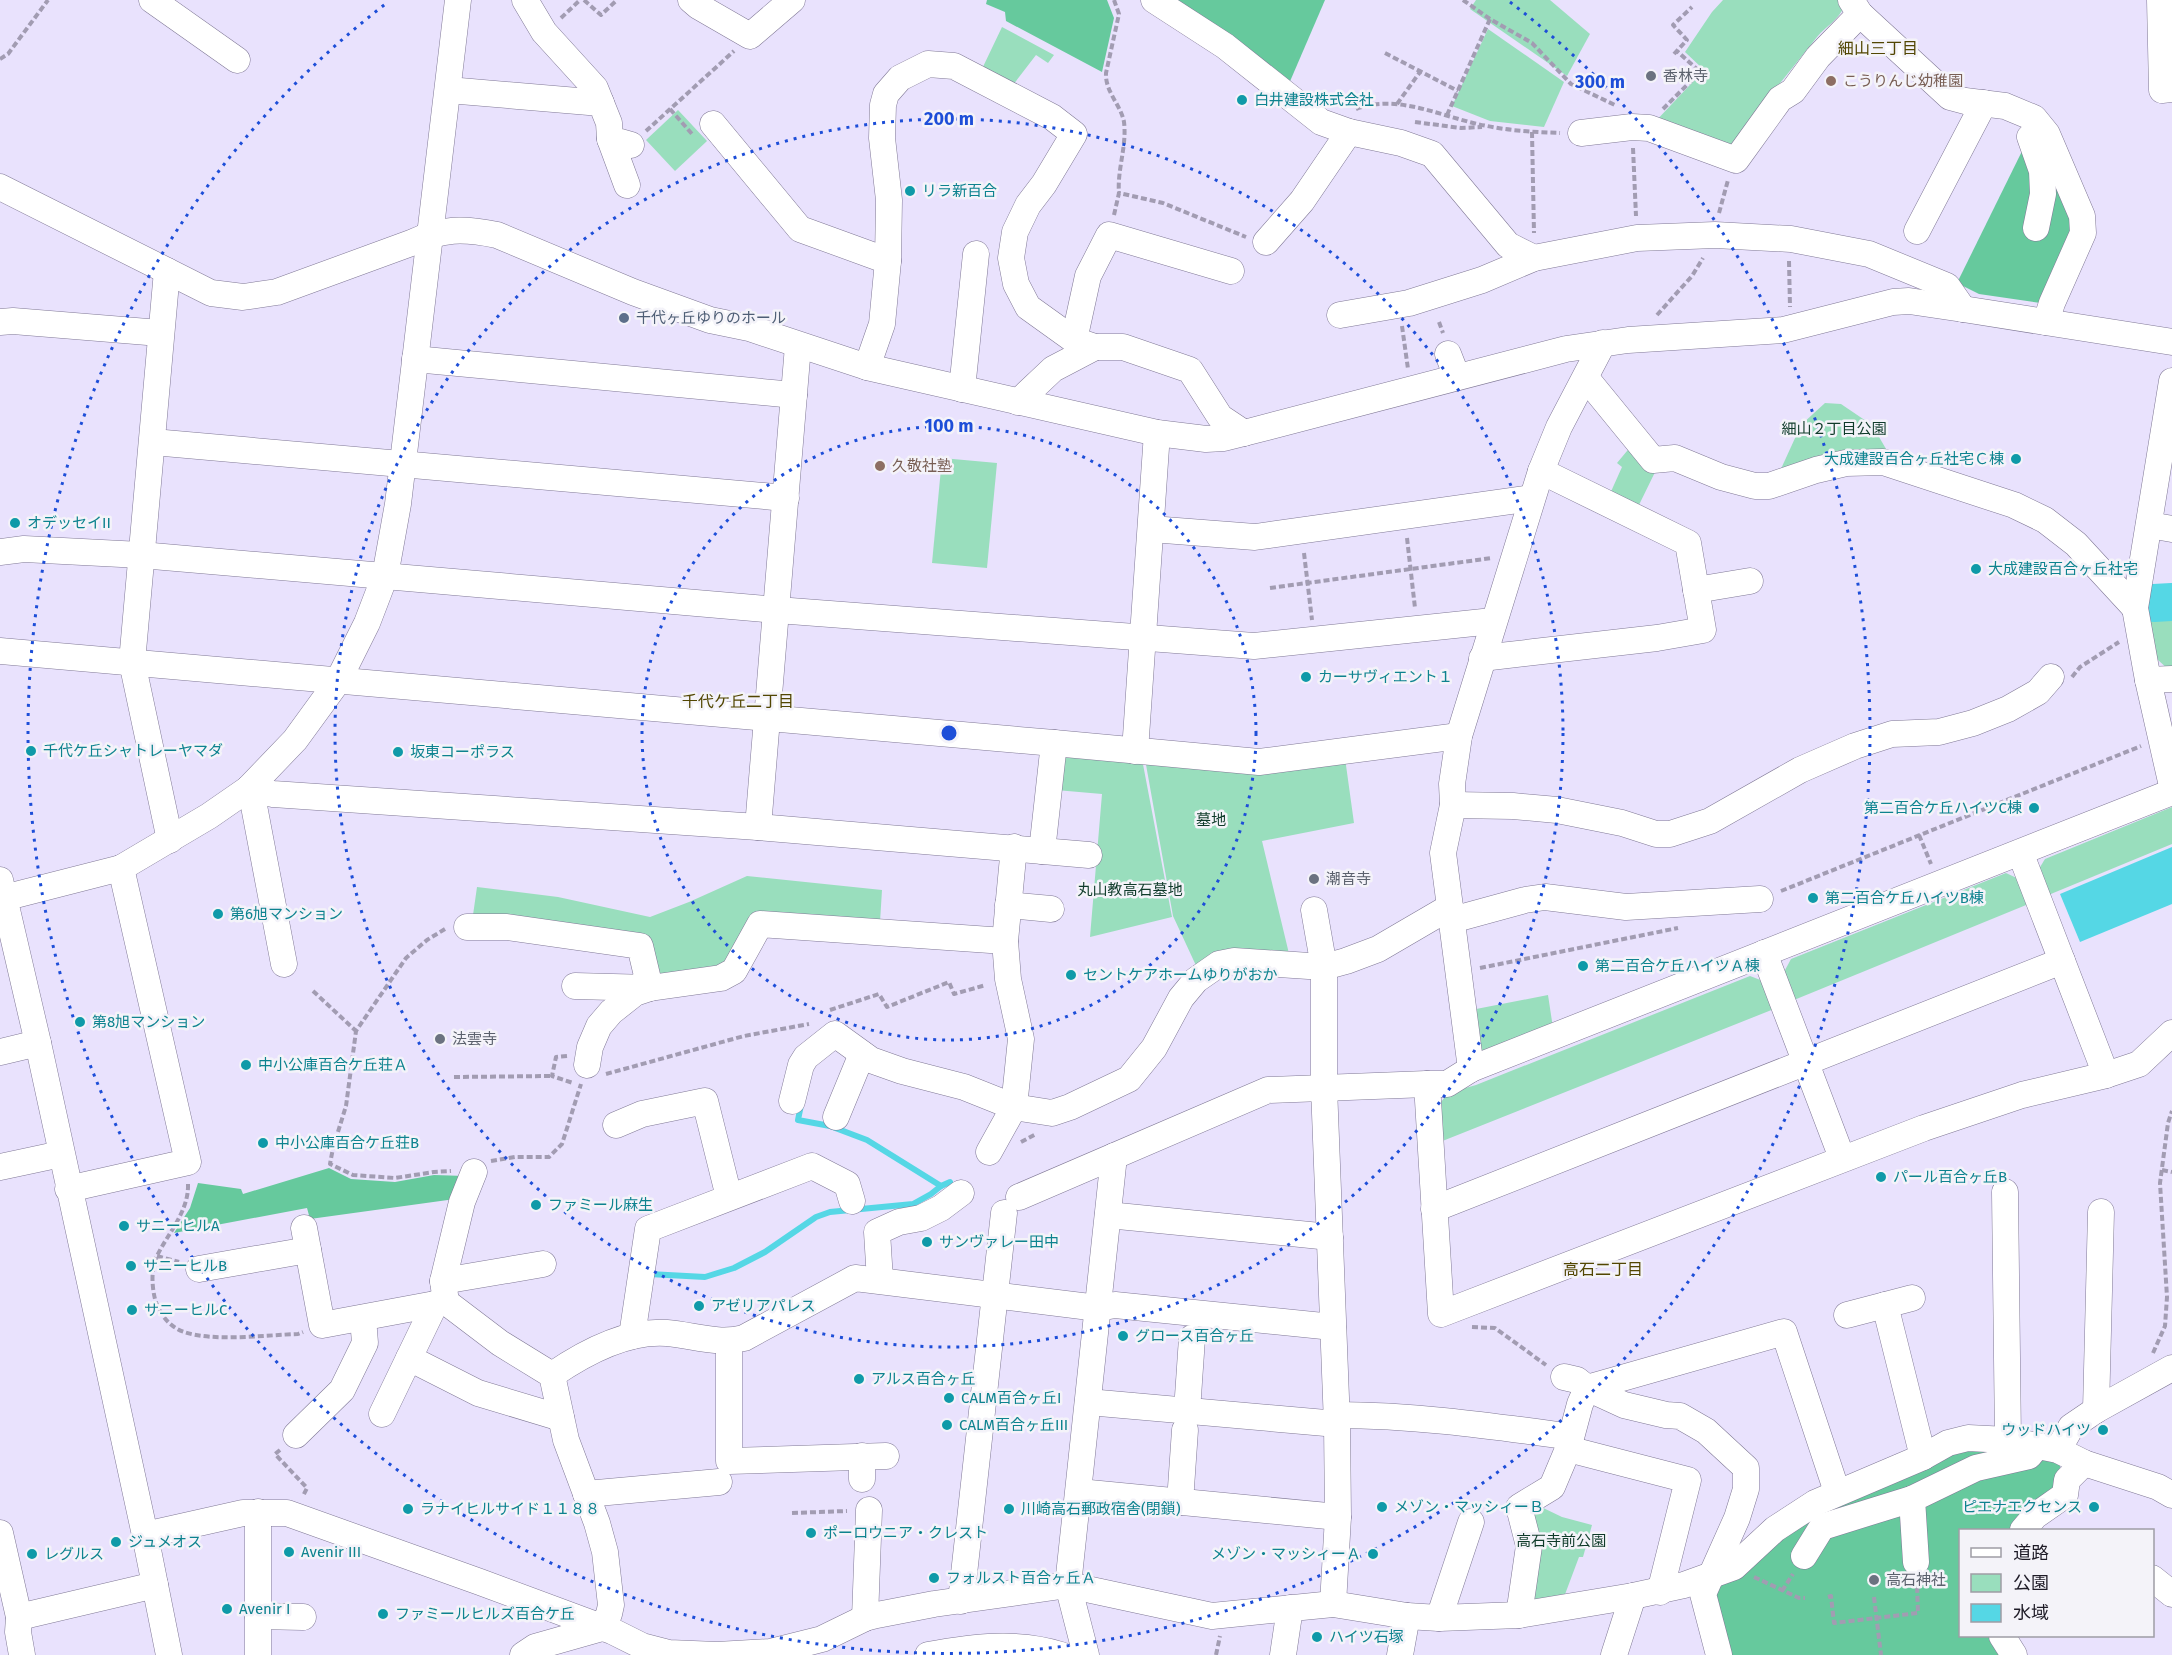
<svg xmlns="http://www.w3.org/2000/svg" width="2172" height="1655" font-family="'Fira Sans','Noto Sans JP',sans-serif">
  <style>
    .green { fill: #99debd }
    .forest { fill: #66c99d }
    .water { fill: #55d7e5 }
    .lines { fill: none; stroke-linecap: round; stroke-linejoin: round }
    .stream { stroke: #55d7e5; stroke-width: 6 }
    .river { stroke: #55d7e5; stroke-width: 38 }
    .minor-casing { stroke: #807996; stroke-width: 27 }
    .path { stroke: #a29cb2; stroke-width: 4; stroke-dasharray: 6 3; stroke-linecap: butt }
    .minor { stroke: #fff; stroke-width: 26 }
    .ring { fill: none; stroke: #1d4ed8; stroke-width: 3; stroke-dasharray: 3 6 }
    .worship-dot { fill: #6b7280; stroke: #f4f3f9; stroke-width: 2 }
    .education-dot { fill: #8d6e63; stroke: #f4f3f9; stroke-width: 2 }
    .culture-dot { fill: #0f9aa8; stroke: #f4f3f9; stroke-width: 2 }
    .service-dot { fill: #5c6f8a; stroke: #f4f3f9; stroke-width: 2 }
    .labels { text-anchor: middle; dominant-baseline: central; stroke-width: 5; stroke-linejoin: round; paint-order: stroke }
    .worship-label { font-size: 15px; fill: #5b616d; stroke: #f4f3f9; text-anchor: start }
    .education-label { font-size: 15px; fill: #785e54; stroke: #f4f3f9; text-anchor: start }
    .culture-label { font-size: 15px; fill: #0d838f; stroke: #f4f3f9; text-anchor: start }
    .service-label { font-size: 15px; fill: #4e5e75; stroke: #f4f3f9; text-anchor: start }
    .park-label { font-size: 15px; fill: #0f3b2a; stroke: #f4f3f9 }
    .neighbourhood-label { font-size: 16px; fill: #524602; stroke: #f4f3f9 }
    .centre { fill: #1d4ed8; stroke: #f4f3f9; stroke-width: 3 }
    .ring-label { font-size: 18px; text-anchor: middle; font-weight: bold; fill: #1d4ed8; stroke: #f4f3f9; stroke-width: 5; stroke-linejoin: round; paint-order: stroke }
  </style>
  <rect width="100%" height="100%" fill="#e9e2fd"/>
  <g class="green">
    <path d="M1476,0H1550L1590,34L1567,76L1470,9Z"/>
    <path d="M1723,0H1840L1844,6C1839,20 1826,26 1817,37C1787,75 1756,111 1730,152L1654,123L1704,70L1685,52L1712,12Z"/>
    <path d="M1002,27L1054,55L1048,63L1036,55L1013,85L981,71Z"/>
    <path d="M1488,29L1564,82L1544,127L1490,121L1452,106Z"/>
    <path d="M678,110L707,141L675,171L646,140Z"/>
    <path d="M1825,403L1841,404L1872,425L1889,454L1780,471L1801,425Z"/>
    <path d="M1632,445L1658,466L1637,509L1609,496L1622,467L1617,463Z"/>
    <path d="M942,458L997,463L987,568L932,563Z"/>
    <path d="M2172,611V671H2170L2157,659L2150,625L2151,612Z"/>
    <path d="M1066,752L1142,759L1172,917L1090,937L1102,794L1056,790Z"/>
    <path d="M1345,758L1354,823L1262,841L1291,962L1199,972L1173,916L1145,759Z"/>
    <path d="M2172,807V844L2046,896L2037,872L2045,859Z"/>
    <path d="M2006,873L2023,881L2031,903L1794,1000L1784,972L1791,959Z"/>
    <path d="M747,876L882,890L880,922L765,916L729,966L654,981L644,943L472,922L477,887L558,897L650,917L689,902Z"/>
    <path d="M1750,976L1763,981L1774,1009L1440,1142L1437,1107L1448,1093L1476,1085Z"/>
    <path d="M1548,995L1553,1028L1488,1053L1476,1051L1471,1010Z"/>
    <path d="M1537,1505L1562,1517L1592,1525L1583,1557H1579L1564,1597L1538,1602L1531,1594L1532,1520Z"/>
  </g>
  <g class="forest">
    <path d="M987,0H1107L1114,18L1102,72L1006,21L1005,12L986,4Z"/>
    <path d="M1165,0H1325L1288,86Z"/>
    <path d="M2037,136L2074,226L2040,303L1979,294L1957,283L2028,139Z"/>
    <path d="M329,1168L351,1179L395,1182L434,1175L465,1176L455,1199L310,1219L307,1208L174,1233L190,1208L198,1183L241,1189L243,1194Z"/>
    <path d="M2006,1447L2061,1463L2055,1489L2029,1509L2010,1530H1960V1636H1991L2003,1655H1727L1710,1592L1768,1539L1952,1451Z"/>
  </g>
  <path class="water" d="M2172,847V904L2080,942L2060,894Z"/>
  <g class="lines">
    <g class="stream">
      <path d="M801,1105L798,1120L830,1126L867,1140L941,1186"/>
      <path d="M649,1274L705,1277L734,1268L765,1252L816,1217L830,1212L913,1204L931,1194L941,1186L950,1182"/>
    </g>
    <path class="river" d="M2154,603L2172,602"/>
    <defs>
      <g id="minor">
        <path d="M152,0L237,60"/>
        <path d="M525,0L544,32L595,88L601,103"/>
        <path d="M691,0L698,6L750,36L792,0"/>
        <path d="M1154,0L1225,46L1321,122L1349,132L1401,143L1432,154L1508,245L1534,258"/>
        <path d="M1851,0L1860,14L1950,97L1965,101L2005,106L2034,118L2047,134L2082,216L2083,233L2052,303L2046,322"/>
        <path d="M2160,0L2162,90L2172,89"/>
        <path d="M448,90L601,103L609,123L610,139L631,145"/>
        <path d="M713,124L800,229L888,261"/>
        <path d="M1581,133L1632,127L1649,128L1736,160L1780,99L1793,91L1818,57L1860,14"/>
        <path d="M610,139L627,185"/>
        <path d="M0,187L211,293L243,297L277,292L411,243C443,228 463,228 497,235L633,292L710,320L749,328L867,367L1157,433L1206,439L1224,438L1244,433L1566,349L1628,340L1783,330L1893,302L1909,301L1963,309L2172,342"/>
        <path d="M2036,228L2043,194L2042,171L2030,137L2038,129"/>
        <path d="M1917,231L1984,103"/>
        <path d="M1266,242L1302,201L1349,132"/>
        <path d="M167,271L132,662L170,840"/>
        <path d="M1340,315L1409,303L1482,280L1534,258L1637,238L1715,235L1791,239L1869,254L1947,286L1963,309"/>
        <path d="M0,322L13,321L160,333"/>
        <path d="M1074,340L1088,276L1109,235L1231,271"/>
        <path d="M1448,354L1457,377"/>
        <path d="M415,359L794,395"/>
        <path d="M867,367L882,324L888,261L889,200L882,138L883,105L886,94L900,78L928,64L954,66L1052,117L1074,134L1044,184L1028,205L1015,232L1011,258L1016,284L1028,307L1074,340L1095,347H1123L1190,370L1220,417L1244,433"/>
        <path d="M1586,378L1653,460L1675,458L1721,477L1755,486H1769L1816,470L1846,463L1883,462L2014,505L2045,520L2076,544L2135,608"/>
        <path d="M2172,381L2135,608L2148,680L2172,786"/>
        <path d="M962,389L976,254"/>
        <path d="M1018,402L1053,369L1095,347"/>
        <path d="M153,442L786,498"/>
        <path d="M2149,525L2172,529"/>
        <path d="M1151,529L1255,537L1532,498"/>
        <path d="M0,552L24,549L141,555L777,610L1254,646L1493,621"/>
        <path d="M1696,590L1750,581"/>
        <path d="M0,651L1054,743L1259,762L1459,736"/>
        <path d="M1482,658L1657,638L1703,630L1688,543L1541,471"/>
        <path d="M2148,680L2172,679"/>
        <path d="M1135,751L1157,433"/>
        <path d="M248,789L273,794L758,827L1089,855"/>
        <path d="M248,789L254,806L284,964"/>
        <path d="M1453,805L1513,806L1557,810L1622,823L1656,834H1670L1710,821L1800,770L1855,746L1892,734L1939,732L1973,723L2008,709L2038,692L2051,677"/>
        <path d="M758,827L798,346"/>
        <path d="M1042,851L1054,743"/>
        <path d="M2020,852L2106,1075L2022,1095L1924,1128L1441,1314L1427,1084H1447L1471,1069L2172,792"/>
        <path d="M0,880L38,1043L145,1535L169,1655"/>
        <path d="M0,899L121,868L209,816L248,789L295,740L338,681L367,623L385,576L398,504L458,0"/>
        <path d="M1008,905L1051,909"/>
        <path d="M1314,910L1324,967V1087L1337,1424L1338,1517L1333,1604"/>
        <path d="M1452,920L1525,900L1545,897L1626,907L1760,899"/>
        <path d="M467,927H507L640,946L650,988L575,986"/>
        <path d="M1764,953L1842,1158"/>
        <path d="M0,1052L38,1043"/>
        <path d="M587,1065L590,1047L599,1026L611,1012L635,993L650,988L721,978L734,971L760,924L1005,941"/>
        <path d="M1471,1069L1443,853L1453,805L1452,784L1459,736L1541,471L1559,427L1603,343"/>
        <path d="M2106,1075L2139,1064L2172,1033"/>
        <path d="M792,1101L801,1065L806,1057L835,1034L871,1060L902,1071L964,1087L1014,1107L1052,1113L1070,1107L1129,1079L1154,1048L1181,998L1196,980L1219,964L1234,961L1324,967L1346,961L1378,949L1450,907"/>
        <path d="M836,1117L862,1054"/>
        <path d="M616,1125L642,1114L705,1101L729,1197"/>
        <path d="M989,1152L1014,1107L1021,1039L1008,979L1005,941L1014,847"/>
        <path d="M0,1167L61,1154"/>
        <path d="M474,1172L462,1202L443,1281L446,1302L500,1343L552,1375L566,1440L597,1523L605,1552L611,1605L609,1614L602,1628L535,1647L523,1655"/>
        <path d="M68,1189L188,1162L121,868"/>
        <path d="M2005,1192L2008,1440"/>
        <path d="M1019,1197L1268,1090L1427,1084"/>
        <path d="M1434,1209L2062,961"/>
        <path d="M1108,1215L1330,1237"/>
        <path d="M304,1228L322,1325L446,1302"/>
        <path d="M199,1269L308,1250"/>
        <path d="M880,1280L877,1232L899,1222L921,1218L941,1208L961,1193"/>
        <path d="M443,1281L543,1264"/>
        <path d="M1885,1305L1923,1457"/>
        <path d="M1847,1315L1912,1298"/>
        <path d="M632,1336L648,1229L812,1166L847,1184L852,1201"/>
        <path d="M729,1342V1461L886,1456"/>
        <path d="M409,1358L478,1393L561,1418"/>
        <path d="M552,1375C584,1353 627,1330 667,1333C693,1335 718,1345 744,1338L855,1278L1098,1308L1115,1305L1333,1327"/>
        <path d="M1564,1377L1577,1380L1587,1388L1624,1405L1666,1415L1680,1416L1706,1431L1746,1468V1489L1737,1518L1703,1594L1719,1655"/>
        <path d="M1088,1402L1337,1424"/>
        <path d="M2096,1410L2101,1212"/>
        <path d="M1187,1411L1192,1338"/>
        <path d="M382,1414L435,1304"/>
        <path d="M1336,1415C1411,1415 1484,1425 1558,1435"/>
        <path d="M296,1435L342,1390L365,1343L363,1318"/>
        <path d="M1568,1449L1688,1480L1660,1592"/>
        <path d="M2058,1450L2071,1427L2096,1410L2172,1368"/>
        <path d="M862,1456V1479"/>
        <path d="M1079,1492L1338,1517"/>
        <path d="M586,1494L719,1482"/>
        <path d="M1180,1502L1185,1430"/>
        <path d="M258,1512V1655"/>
        <path d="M2023,1530L2035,1516L2065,1495L2067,1480L2084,1463"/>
        <path d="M0,1533L19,1617L18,1632L22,1655"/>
        <path d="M145,1535L243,1513H287L480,1582L612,1631L642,1646L669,1653L717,1655L770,1652L822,1639L865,1618L877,1615L934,1604L1068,1585L1212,1616L1333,1604L1407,1616L1439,1618L1519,1615L1633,1596L1684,1585L1734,1567L1775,1529L1815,1503L1923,1457L1948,1443L1968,1438L2008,1440L2058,1450L2084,1463L2158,1487L2172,1495"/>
        <path d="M1804,1556L1822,1527L1912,1499"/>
        <path d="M1916,1562L1912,1499L1976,1468L2029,1456L2037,1446"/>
        <path d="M2152,1578L2172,1594"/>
        <path d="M961,1601L1004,1213"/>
        <path d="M1519,1615L1529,1546L1519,1507L1552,1487L1568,1449L1580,1404L1587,1388L1784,1332L1837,1492"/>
        <path d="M258,1616L303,1617"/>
        <path d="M19,1617L155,1585"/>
        <path d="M865,1618L869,1510"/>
        <path d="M1439,1618L1471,1522"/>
        <path d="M2002,1636L2014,1655"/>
        <path d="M928,1655C973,1647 1017,1641 1061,1655"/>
        <path d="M1086,1655L1068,1585L1114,1156"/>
        <path d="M1283,1655L1290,1608"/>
        <path d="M1400,1655L1407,1616"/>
        <path d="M1614,1655L1633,1596"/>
      </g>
    </defs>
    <use href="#minor" class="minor-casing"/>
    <g class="path">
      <path d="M584,0L601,15L617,0"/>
      <path d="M1114,0L1119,14L1106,73C1105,92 1121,105 1124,122C1127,146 1117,170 1119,193"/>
      <path d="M1463,0L1490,19L1532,43L1571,84L1617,106"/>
      <path d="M561,18L580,0"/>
      <path d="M1385,53L1458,91"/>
      <path d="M1674,54L1687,40L1673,25L1692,7"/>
      <path d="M0,59L8,54L48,0"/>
      <path d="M1397,104L1420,72"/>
      <path d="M670,109L692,134"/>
      <path d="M1356,109C1400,93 1443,118 1487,126C1511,131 1536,132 1560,133"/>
      <path d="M1663,109L1700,72L1677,51"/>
      <path d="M1447,115L1490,19"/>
      <path d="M1415,122L1461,128L1482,127"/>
      <path d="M646,131L734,51"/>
      <path d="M1532,132L1534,233"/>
      <path d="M1633,148L1636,216"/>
      <path d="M1719,213L1728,180"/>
      <path d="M1114,215L1119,193L1163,203L1246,237"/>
      <path d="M1789,261L1790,307"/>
      <path d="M1657,315L1692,276L1703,258"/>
      <path d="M1439,322L1443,333"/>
      <path d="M1402,326L1408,369"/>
      <path d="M1407,538L1415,608"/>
      <path d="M1304,553L1312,620"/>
      <path d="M1270,588L1492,558"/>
      <path d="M2072,677L2080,667L2119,642"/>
      <path d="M1919,835L1931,864"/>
      <path d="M1781,891L2141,746"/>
      <path d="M445,929L427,940L406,958L356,1031L346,1106L333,1148L330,1164L353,1175L395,1178L434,1172L451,1171"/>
      <path d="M1480,968L1678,928"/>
      <path d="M313,991L356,1031"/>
      <path d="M830,1010L879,994L887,1007L949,982L954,994L986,985"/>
      <path d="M567,1056L556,1057L552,1076L573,1083"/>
      <path d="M606,1074L744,1036L809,1024"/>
      <path d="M454,1077L552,1076"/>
      <path d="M1021,1142L1036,1134"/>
      <path d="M491,1161L515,1157H549L562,1144L581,1084"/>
      <path d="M2162,1170L2172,1172"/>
      <path d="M188,1184C189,1212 167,1234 156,1258C151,1270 152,1287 155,1299C159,1313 169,1327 184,1332C214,1342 265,1335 298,1334L303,1332"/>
      <path d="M157,1256L179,1262"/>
      <path d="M1472,1327L1495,1328L1546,1365"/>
      <path d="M2153,1353L2165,1326L2167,1297L2160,1183L2168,1123L2172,1111"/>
      <path d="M280,1450L275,1454L307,1488L303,1496"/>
      <path d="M792,1513L847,1511"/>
      <path d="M1754,1577L1799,1598H1805"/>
      <path d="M1782,1591L1793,1574"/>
      <path d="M1828,1597L1831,1596L1834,1623L1918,1613L1917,1584"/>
      <path d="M1874,1597L1881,1655"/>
      <path d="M1216,1655L1220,1636"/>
    </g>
    <use href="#minor" class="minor"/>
  </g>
  <g class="ring">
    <circle cx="949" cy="733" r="307"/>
    <circle cx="949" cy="733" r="614"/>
    <path d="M1510 2A921 921 0 1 1 388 2"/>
  </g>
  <g class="worship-dot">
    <circle cx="1651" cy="76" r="6"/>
    <circle cx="1314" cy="879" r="6"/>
    <circle cx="440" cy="1039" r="6"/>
    <circle cx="1874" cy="1580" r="6"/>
  </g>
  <g class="education-dot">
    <circle cx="1831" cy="81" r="6"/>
    <circle cx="880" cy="466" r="6"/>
  </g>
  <g class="culture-dot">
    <circle cx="1242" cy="100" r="6"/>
    <circle cx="910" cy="191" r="6"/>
    <circle cx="2016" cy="459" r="6"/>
    <circle cx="15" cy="523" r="6"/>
    <circle cx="1976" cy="569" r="6"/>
    <circle cx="1306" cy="677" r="6"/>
    <circle cx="31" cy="751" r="6"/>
    <circle cx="398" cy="752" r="6"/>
    <circle cx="2034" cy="808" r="6"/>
    <circle cx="1813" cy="898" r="6"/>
    <circle cx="218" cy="914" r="6"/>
    <circle cx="1583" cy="966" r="6"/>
    <circle cx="1071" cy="975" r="6"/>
    <circle cx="80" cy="1022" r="6"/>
    <circle cx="246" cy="1065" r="6"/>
    <circle cx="263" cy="1143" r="6"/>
    <circle cx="1881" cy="1177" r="6"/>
    <circle cx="536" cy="1205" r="6"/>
    <circle cx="124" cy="1226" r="6"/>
    <circle cx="927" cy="1242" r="6"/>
    <circle cx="131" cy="1266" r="6"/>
    <circle cx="699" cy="1306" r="6"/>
    <circle cx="132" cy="1310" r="6"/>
    <circle cx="1123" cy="1336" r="6"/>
    <circle cx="859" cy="1379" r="6"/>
    <circle cx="949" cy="1398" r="6"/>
    <circle cx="947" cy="1425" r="6"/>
    <circle cx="2103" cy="1430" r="6"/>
    <circle cx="1382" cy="1507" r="6"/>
    <circle cx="2094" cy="1507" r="6"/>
    <circle cx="408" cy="1509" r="6"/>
    <circle cx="1009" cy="1509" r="6"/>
    <circle cx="811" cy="1533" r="6"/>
    <circle cx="116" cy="1542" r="6"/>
    <circle cx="289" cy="1552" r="6"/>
    <circle cx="32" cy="1554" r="6"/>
    <circle cx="1373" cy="1554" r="6"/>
    <circle cx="934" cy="1578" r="6"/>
    <circle cx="227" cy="1609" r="6"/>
    <circle cx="383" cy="1614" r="6"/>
    <circle cx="1317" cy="1637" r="6"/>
  </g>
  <circle class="service-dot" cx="624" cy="318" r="6"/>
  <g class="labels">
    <g class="worship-label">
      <text x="1663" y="76">香林寺</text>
      <text x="1326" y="879">潮音寺</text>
      <text x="452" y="1039">法雲寺</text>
      <text x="1886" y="1580">高石神社</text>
    </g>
    <g class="education-label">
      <text x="1843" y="81">こうりんじ幼稚園</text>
      <text x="892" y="466">久敬社塾</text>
    </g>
    <g class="culture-label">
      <text x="1254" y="100">白井建設株式会社</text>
      <text x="922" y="191">リラ新百合</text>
      <text x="2004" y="459" text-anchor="end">大成建設百合ヶ丘社宅Ｃ棟</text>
      <text x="27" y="523">オデッセイII</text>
      <text x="1988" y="569">大成建設百合ヶ丘社宅</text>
      <text x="1318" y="677">カーサヴィエント１</text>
      <text x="43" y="751">千代ケ丘シャトレーヤマダ</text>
      <text x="410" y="752">坂東コーポラス</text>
      <text x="2022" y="808" text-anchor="end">第二百合ケ丘ハイツC棟</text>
      <text x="1825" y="898">第二百合ケ丘ハイツB棟</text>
      <text x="230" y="914">第6旭マンション</text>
      <text x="1595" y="966">第二百合ケ丘ハイツＡ棟</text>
      <text x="1083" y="975">セントケアホームゆりがおか</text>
      <text x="92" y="1022">第8旭マンション</text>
      <text x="258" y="1065">中小公庫百合ケ丘荘Ａ</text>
      <text x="275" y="1143">中小公庫百合ケ丘荘B</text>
      <text x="1893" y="1177">パール百合ヶ丘B</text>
      <text x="548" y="1205">ファミール麻生</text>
      <text x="136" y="1226">サニーヒルA</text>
      <text x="939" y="1242">サンヴァレー田中</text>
      <text x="143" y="1266">サニーヒルB</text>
      <text x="711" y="1306">アゼリアパレス</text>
      <text x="144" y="1310">サニーヒルC</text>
      <text x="1135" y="1336">グロース百合ヶ丘</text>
      <text x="871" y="1379">アルス百合ヶ丘</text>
      <text x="961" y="1398">CALM百合ヶ丘I</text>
      <text x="959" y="1425">CALM百合ヶ丘III</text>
      <text x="2091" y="1430" text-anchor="end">ウッドハイツ</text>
      <text x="1394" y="1507">メゾン・マッシィーＢ</text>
      <text x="2082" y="1507" text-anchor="end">ピエナエクセンス</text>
      <text x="420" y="1509">ラナイヒルサイド１１８８</text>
      <text x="1021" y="1509">川崎高石郵政宿舎(閉鎖)</text>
      <text x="823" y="1533">ポーロウニア・クレスト</text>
      <text x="128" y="1542">ジュメオス</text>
      <text x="301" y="1552">Avenir III</text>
      <text x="44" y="1554">レグルス</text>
      <text x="1361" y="1554" text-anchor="end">メゾン・マッシィーＡ</text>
      <text x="946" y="1578">フォルスト百合ヶ丘Ａ</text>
      <text x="239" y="1609">Avenir I</text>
      <text x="395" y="1614">ファミールヒルズ百合ケ丘</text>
      <text x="1329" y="1637">ハイツ石塚</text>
    </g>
    <g class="service-label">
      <text x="636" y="318">千代ヶ丘ゆりのホール</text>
    </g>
    <g class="park-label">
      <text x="1834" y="429">細山２丁目公園</text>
      <text x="1211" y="820">墓地</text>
      <text x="1130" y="890">丸山教高石墓地</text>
      <text x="1561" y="1541">高石寺前公園</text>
    </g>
    <g class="neighbourhood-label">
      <text x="1878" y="48">細山三丁目</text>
      <text x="738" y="701">千代ケ丘二丁目</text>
      <text x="1603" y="1269">高石二丁目</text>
    </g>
  </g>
  <circle cx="949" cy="733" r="9" class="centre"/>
  <g class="ring-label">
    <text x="1600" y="88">300 m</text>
    <text x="949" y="125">200 m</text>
    <text x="949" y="432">100 m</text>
  </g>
  <rect x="1959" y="1529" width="195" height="108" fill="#f4f3f9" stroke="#9e9da5" stroke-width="1.5"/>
  <rect x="1971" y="1548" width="30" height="9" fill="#ffffff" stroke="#9e9da5" stroke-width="1.5"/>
  <text x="2013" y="1559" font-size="18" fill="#1e1b27">道路</text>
  <rect x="1971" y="1574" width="30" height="18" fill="#99debd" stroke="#9e9da5" stroke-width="1.5"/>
  <text x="2013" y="1589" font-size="18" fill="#1e1b27">公園</text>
  <rect x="1971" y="1604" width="30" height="18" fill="#55d7e5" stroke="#9e9da5" stroke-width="1.5"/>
  <text x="2013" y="1619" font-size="18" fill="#1e1b27">水域</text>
</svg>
